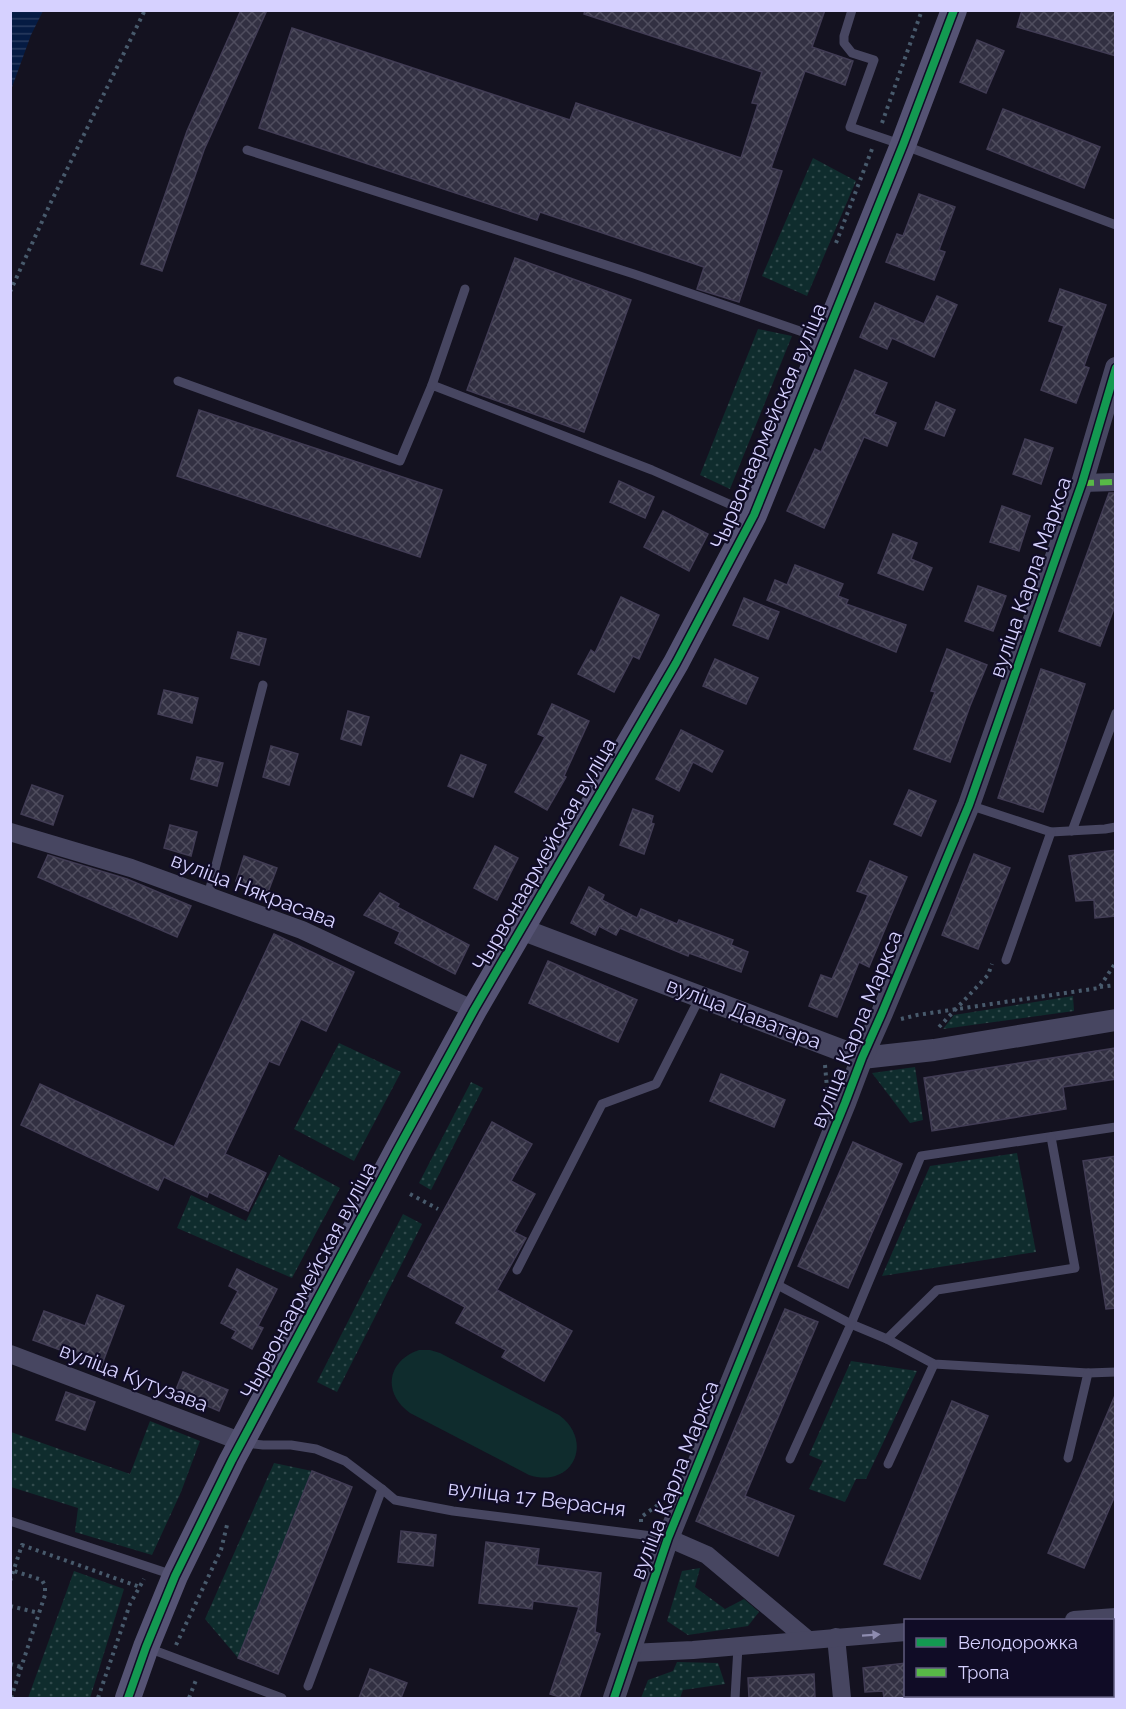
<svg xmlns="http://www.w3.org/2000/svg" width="1126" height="1709" font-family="Raleway,sans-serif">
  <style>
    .grass { fill: url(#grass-dots) }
    .park { fill: #0f2c2d }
    .water { fill: url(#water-rules) }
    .building { fill: url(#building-cross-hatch); stroke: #413c54; stroke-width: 1.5 }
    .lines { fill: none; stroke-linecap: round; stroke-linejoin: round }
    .path { stroke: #485a6c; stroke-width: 4; stroke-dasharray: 3 4.5; stroke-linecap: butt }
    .service { stroke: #474661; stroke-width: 9 }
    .minor { stroke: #474661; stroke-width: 18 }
    .tertiary { stroke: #474661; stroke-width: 22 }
    .secondary { stroke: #555374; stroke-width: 26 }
    .quiet { stroke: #58b947; stroke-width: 6; stroke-dasharray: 12 6; stroke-linecap: butt }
    .cycleway-casing { stroke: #100c26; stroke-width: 11 }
    .cycleway { stroke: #139951; stroke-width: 8 }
    .oneway { fill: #8e8cb0 }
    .labels { text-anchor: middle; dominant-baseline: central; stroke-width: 4.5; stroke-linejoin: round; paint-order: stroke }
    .street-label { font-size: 21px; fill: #d6d1ff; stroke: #100c26 }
  </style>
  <defs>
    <pattern id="grass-dots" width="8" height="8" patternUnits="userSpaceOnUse" patternTransform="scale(1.5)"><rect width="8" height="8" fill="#0f2c2d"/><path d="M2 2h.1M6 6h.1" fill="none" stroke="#314a4c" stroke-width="1.8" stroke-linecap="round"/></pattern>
    <pattern id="water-rules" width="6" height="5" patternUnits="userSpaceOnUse" patternTransform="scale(1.5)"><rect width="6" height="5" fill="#051b43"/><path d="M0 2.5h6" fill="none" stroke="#293b5f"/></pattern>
    <pattern id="building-cross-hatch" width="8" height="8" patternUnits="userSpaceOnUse" patternTransform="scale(1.5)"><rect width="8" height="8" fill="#323042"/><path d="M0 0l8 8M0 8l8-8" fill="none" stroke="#4f4d5e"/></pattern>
  </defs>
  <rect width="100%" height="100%" fill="#141220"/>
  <g class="grass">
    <path d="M813,158L856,181L807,296L762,276Z"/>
    <path d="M758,329L792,336L730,489L700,475Z"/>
    <path d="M1073,996L1074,1011L943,1029L954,1015Z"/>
    <path d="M339,1043L401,1072L354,1161L294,1129Z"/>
    <path d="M915,1067L923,1120L910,1123L872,1073Z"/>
    <path d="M471,1082L483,1088L431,1190L419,1183Z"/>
    <path d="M1017,1153L1036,1252L882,1276L930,1166Z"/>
    <path d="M279,1155L340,1188L292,1278L177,1228L191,1195L246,1221Z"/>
    <path d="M403,1214L422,1224L337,1392L317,1382Z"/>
    <path d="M851,1361L917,1371L866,1479H856L845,1502L809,1489L823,1461L809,1455Z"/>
    <path d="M150,1421L200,1441L181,1492L152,1555L75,1532L78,1508L11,1487V1432L130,1474Z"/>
    <path d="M274,1463L312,1471L238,1658L205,1619Z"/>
    <path d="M700,1568L695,1587L725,1609L744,1599L759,1612L748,1626L688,1635L667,1621L682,1571Z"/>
    <path d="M74,1571L124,1589L90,1698H28Z"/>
    <path d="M677,1662L718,1663L725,1684L683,1690L680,1698H641L648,1680L673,1671Z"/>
  </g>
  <path class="park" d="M419,1350H430L440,1353L559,1415C595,1442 572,1489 529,1475L410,1413C382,1393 387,1361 419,1350Z"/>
  <path class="water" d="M11,10L43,11L31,35L11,90Z"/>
  <g class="building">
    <path d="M241,10H267L204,150L162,271L141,264L187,131Z"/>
    <path d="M585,10H825L812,47L853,61L845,85L805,71L771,168L782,171L739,302L697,289L704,267L540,212L537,220L259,128L292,28L570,120L576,103L741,158L758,104L752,103L762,72L584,14Z"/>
    <path d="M1022,10H1116V56L1017,27Z"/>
    <path d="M977,40L1004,51L986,93L960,82Z"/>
    <path d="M1003,109L1100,147L1084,188L987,149Z"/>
    <path d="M919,194L955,207L939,250L945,252L934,280L886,262L897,234L903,236Z"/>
    <path d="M515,258L631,300L584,432L467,390Z"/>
    <path d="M1060,289L1106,305L1084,366L1089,368L1076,403L1041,390L1064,326L1049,321Z"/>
    <path d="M937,296L957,305L934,357L892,338L887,349L860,337L875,303L924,324Z"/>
    <path d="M855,370L887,383L874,414L896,423L887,446L864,437L824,528L787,511L815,449L821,452Z"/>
    <path d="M936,402L955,410L944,436L925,429Z"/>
    <path d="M199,410L442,490L420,557L177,476Z"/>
    <path d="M1025,439L1053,448L1041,484L1013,474Z"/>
    <path d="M619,481L654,497L645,518L610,502Z"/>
    <path d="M1109,493H1116V603L1100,646L1059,631Z"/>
    <path d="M1002,506L1030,516L1019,551L990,542Z"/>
    <path d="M663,511L708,534L689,571L644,547Z"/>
    <path d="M893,534L917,543L911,559L932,568L923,590L878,573Z"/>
    <path d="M795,565L843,584L838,596L848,600L846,604L906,625L896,652L767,600L775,580L787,585Z"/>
    <path d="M978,586L1006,596L993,631L965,621Z"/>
    <path d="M621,597L659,615L639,659L633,656L614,692L578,674L591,650L595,653Z"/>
    <path d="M744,598L779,612L768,639L733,625Z"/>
    <path d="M238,632L266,639L259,665L231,658Z"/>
    <path d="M947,649L987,665L970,706L950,762L914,749L935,692L931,691Z"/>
    <path d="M715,659L758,678L746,704L703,686Z"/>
    <path d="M1041,669L1085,684L1043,812L998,798Z"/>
    <path d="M164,690L198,698L192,723L158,714Z"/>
    <path d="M552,704L589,721L564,776L566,777L547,810L515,792L545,737L538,734Z"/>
    <path d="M348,711L369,717L361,745L341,739Z"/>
    <path d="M681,730L723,751L712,772L693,762L679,791L656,779Z"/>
    <path d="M271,746L298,754L289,785L263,777Z"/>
    <path d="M461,755L486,765L473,797L448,786Z"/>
    <path d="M197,757L223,763L217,786L191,779Z"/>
    <path d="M32,785L63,796L53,825L21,814Z"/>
    <path d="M909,790L936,801L921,836L894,824Z"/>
    <path d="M633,809L653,816L651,823L654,824L644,854L620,845Z"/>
    <path d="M170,825L197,832L191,856L164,848Z"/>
    <path d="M495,846L518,858L497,900L474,888Z"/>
    <path d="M1116,850V916L1095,918L1094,900L1076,901L1069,856Z"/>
    <path d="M974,854L1010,868L978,949L942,935Z"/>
    <path d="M48,855L127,879L191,906L177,937L38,877Z"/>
    <path d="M244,856L277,868L268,892L236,881Z"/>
    <path d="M870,861L907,877L869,967L859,962L837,1017L809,1006L821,975L832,979L868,895L857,891Z"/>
    <path d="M589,887L604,895L602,900L637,918L641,909L677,924L679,920L733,940L731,945L748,952L741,972L689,953L688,956L620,928L616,935L599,926L595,935L571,923Z"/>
    <path d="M380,893L399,904L397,907L469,945L455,974L395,943L400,932L364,915Z"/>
    <path d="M274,934L354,972L326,1031L301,1019L279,1065L269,1061L225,1154L266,1173L248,1211L209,1192L207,1197L164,1177L158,1190L21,1125L40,1084L174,1147Z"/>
    <path d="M548,961L637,1000L618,1042L529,1003Z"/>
    <path d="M1116,1048V1079L1063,1087L1066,1109L932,1131L924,1078Z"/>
    <path d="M721,1074L785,1100L774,1127L710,1101Z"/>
    <path d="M492,1122L532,1144L511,1181L535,1194L514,1232L526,1238L497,1290L572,1331L544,1381L502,1357L506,1350L456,1323L465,1307L408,1276Z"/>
    <path d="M853,1142L902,1164L848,1288L798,1266Z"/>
    <path d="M1116,1156V1308L1106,1309L1083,1161Z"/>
    <path d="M237,1269L277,1289L258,1326L263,1328L252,1349L232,1338L236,1331L221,1323L238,1291L229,1286Z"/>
    <path d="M97,1295L124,1306L101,1367L74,1356V1355L33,1340L44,1311L85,1326Z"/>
    <path d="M785,1309L818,1322L745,1496L794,1516L778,1556L696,1521Z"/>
    <path d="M183,1372L228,1390L219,1411L175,1392Z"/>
    <path d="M66,1392L95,1402L85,1430L56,1420Z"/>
    <path d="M1116,1393V1493L1084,1568L1048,1553Z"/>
    <path d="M952,1401L988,1416L920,1579L884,1564Z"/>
    <path d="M312,1471L352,1487L278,1674L238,1658Z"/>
    <path d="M401,1531L436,1535L433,1566L398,1562Z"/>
    <path d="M486,1542L539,1549L537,1565L601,1573L595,1632L600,1634L579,1698H563L550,1694L579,1607L533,1601L532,1609L479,1603Z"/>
    <path d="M906,1663V1698H884L883,1691L865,1692L863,1668Z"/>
    <path d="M370,1669L407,1683L401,1698H359Z"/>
    <path d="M814,1674L815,1698H749L748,1678Z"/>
  </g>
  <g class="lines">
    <g class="path">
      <path d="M882,123L922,10"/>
      <path d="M836,243L872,149"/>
      <path d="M10,292L50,204L145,10"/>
      <path d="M1100,987L1116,985"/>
      <path d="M901,1019L917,1015L1099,988L1116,962"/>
      <path d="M939,1027L988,975L992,964"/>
      <path d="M825,1065L827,1088"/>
      <path d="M410,1194L438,1209"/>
      <path d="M641,1522V1517L658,1505"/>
      <path d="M10,1581L22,1545L140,1587"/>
      <path d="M10,1606L39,1613"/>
      <path d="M176,1645L221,1550L227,1525"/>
      <path d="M10,1664L21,1667"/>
      <path d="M11,1698L45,1595V1586L42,1580L14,1571"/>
      <path d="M98,1698L130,1604L144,1579"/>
      <path d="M189,1698L196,1680"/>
    </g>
    <g class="service">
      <path d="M852,10L844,36V43L852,53L874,60L850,127L903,145L1116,225"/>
      <path d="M247,150L634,274L823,339"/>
      <path d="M178,381L400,461L432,385L652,470L752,514"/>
      <path d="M432,385L465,289"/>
      <path d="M969,805L1051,832L1105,829L1116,827"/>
      <path d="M1072,831L1116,713"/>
      <path d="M208,896L263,685"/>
      <path d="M1006,960L1051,832"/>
      <path d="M1116,1127L921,1156L851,1324L887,1339L934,1364L1088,1373L1116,1372"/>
      <path d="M517,1270L602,1104L656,1084L700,997"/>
      <path d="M772,1282L851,1324L790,1459"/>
      <path d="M887,1339L937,1290L1075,1268L1051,1137"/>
      <path d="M245,1443L263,1445H291L316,1449L345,1461L382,1489L395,1500L453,1511L668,1538"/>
      <path d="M1068,1458L1088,1373"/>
      <path d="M888,1464L934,1364"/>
      <path d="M10,1521L173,1575"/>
      <path d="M148,1648L282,1698"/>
      <path d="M308,1686L382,1489"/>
      <path d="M735,1698L738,1647"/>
    </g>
    <g class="minor">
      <path d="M1082,483L1116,482"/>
      <path d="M10,832L131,868L302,930L474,1010"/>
      <path d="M10,1354L242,1442"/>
      <path d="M668,1538L707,1555L808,1640"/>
      <path d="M1074,1620L1116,1617"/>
      <path d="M836,1637L842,1698"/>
      <path d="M630,1653L693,1650L906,1632"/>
      <path d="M1096,1696V1698"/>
    </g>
    <g class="tertiary">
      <path d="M521,929L862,1058L934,1050L1116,1020"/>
      <path d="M614,1698L668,1538L845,1103L862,1058L882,1013L969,805L1082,483L1116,368"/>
    </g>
    <path class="secondary" d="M128,1698L146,1647L175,1576L232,1460L398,1149L474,1010L676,663L754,515L903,145L954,10"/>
    <path class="quiet" d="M1082,483L1116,482"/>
    <defs>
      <g id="cycleway">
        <path d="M128,1698L146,1647L175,1576L232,1460L398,1149L474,1010L676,663L754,515L903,145L954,10"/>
        <path d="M614,1698L668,1538L845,1103L862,1058L882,1013L969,805L1082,483L1116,368"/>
      </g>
    </defs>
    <use href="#cycleway" class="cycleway-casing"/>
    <use href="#cycleway" class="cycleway"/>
  </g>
  <defs><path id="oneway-solid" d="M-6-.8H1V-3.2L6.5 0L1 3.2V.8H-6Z" transform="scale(1.5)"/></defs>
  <use class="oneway" href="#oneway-solid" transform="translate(871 1635) rotate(-4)"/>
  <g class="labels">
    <g class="street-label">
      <text transform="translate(768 426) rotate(-67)">Чырвонаармейская вуліца</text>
      <text transform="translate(1030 577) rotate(-71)">вуліца Карла Маркса</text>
      <text transform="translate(544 854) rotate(-60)">Чырвонаармейская вуліца</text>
      <text transform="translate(254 890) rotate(21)">вуліца Някрасава</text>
      <text transform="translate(744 1013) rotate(21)">вуліца Даватара</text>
      <text transform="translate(856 1029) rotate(-68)">вуліца Карла Маркса</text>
      <text transform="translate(308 1280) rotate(-62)">Чырвонаармейская вуліца</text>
      <text transform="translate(134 1377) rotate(21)">вуліца Кутузава</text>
      <text transform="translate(674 1480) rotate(-69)">вуліца Карла Маркса</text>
      <text transform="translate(537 1498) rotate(7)">вуліца 17 Верасня</text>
    </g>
  </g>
  <rect width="1126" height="1709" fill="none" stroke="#d6d1ff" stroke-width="24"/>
  <rect x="904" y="1619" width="210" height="78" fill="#100c26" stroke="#5f5b7d" stroke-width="1.5"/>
  <rect x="916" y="1638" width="30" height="9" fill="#139951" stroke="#5f5b7d" stroke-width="1.5"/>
  <text x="958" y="1649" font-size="18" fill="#d6d1ff">Велодорожка</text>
  <rect x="916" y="1668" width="30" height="9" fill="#58b947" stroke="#5f5b7d" stroke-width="1.5"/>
  <text x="958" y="1679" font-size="18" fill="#d6d1ff">Тропа</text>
</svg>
